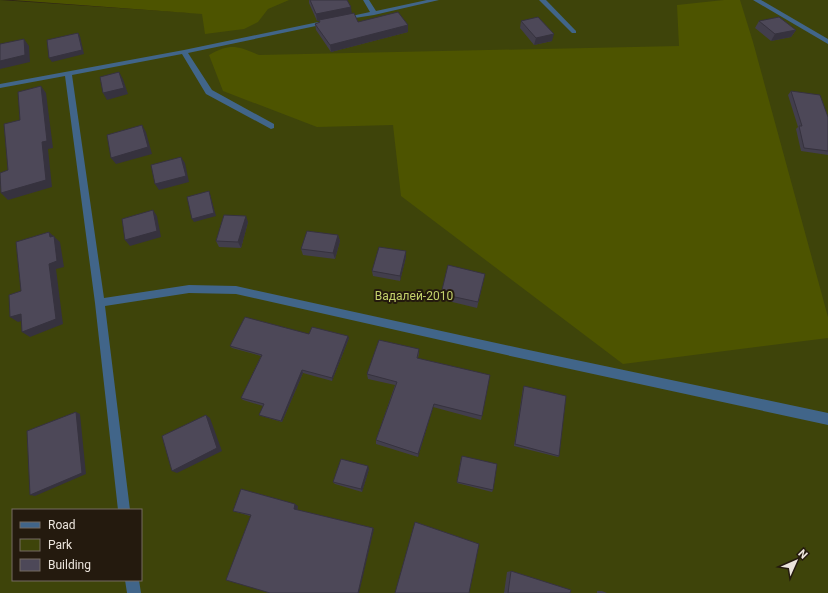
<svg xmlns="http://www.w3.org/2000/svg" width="828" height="593" font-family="Roboto,sans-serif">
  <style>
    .green { fill: #3e440a; fill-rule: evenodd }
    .forest { fill: #4d5400 }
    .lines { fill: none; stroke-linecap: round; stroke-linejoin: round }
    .minor { fill: #416589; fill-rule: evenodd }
    .wall { fill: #423e4c }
    .shaded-wall { fill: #36323e }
    .building { fill: #4d4858; stroke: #36323e }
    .labels { text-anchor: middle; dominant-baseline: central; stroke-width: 4; stroke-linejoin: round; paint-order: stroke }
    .park-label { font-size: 12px; fill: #c4d16b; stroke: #241a0e }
  </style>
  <rect width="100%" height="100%" fill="#2e2318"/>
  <path class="green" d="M0,0L193,13L240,0H828V593H0ZM13,510H141V580H13Z"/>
  <g class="forest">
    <path d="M12,0H289L268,9L258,22L244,29L205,34L202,14Z"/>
    <path d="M724,0H740L753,42L828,317V338L623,364L401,196L393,125L317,127L223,91L209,55C231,43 237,46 259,55L679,46L677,5Z"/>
  </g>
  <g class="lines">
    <g class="minor">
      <path d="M363,0H369L376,11L427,0H439L374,15L342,20V18L370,12Z"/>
      <path d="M539,0H546L576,31V33H572Z"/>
      <path d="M753,0H761L828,39V44Z"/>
      <path d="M328,20L331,22L330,23L188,53L212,90L274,124V128L271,129L206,94L182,54L72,75L104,298L189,285L236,286L524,349L828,413V425L524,359L236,294L189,293L105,306L130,510H118L95,303L65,76L0,88V84L184,50Z"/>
      <path d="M125,580H139L141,593H127Z"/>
    </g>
  </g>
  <g class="wall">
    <path d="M309,0H347L351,7V13L358,22L408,25V32L331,52L316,30L315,24L319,23V21H317L309,3Z"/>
    <path d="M521,21L552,41L534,45L520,28Z"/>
    <path d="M759,21L796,30L791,37L771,41L755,28Z"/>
    <path d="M791,91L828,117V155L801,151L796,129L798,127L788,95Z"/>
    <path d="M248,222L241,248L219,247L216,241Z"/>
    <path d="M338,235L340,241L335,259L303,255L301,249Z"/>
    <path d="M406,251V257L400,281L373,276L372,271Z"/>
    <path d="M485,274L477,308L440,299L441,294Z"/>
    <path d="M309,334L349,338L332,381L303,373L282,422L261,416L259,415L263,406L243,400L241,398L261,356L232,348L230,346Z"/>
    <path d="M419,349V354L418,358L482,416L481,420L433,407L418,457L376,444V440L395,385L368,379L367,374Z"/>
    <path d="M524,386L559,456L558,457L514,446L523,388Z"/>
    <path d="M461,457L493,490L492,492L457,483Z"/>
    <path d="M369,469L362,492L335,484L333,482Z"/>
    <path d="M298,506L297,510L373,528L374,529L250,516L233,511Z"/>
    <path d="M511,571L570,593H504L507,572Z"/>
    <path d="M597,591H602L607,593H597Z"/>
  </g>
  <g class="shaded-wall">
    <path d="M351,7L352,14L317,21L316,14Z"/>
    <path d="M408,25V32L331,52L330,45Z"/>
    <path d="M796,30L791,37L771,41L775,34Z"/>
    <path d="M78,33L80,36L84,54L52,62L49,58Z"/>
    <path d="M554,34L552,41L534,45L536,38Z"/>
    <path d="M24,39L29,46L30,62L0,69V61Z"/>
    <path d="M119,72L123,79L128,94L107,100L103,93Z"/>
    <path d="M41,86L46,93L53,148L48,149L52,187L8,200L1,193L42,142Z"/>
    <path d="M142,125L146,132L152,154L116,164L111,158Z"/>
    <path d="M181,157L185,163L189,182L159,190L155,184Z"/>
    <path d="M209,191L210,194L216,216L194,222L192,219Z"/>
    <path d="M153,210L157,216L161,237L130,246L125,240Z"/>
    <path d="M246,216L248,222L241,248L238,242Z"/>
    <path d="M49,232L60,242L64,267L56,269L63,324L30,337L22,332L49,264L50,237Z"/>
    <path d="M338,235L340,241L335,259L333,253Z"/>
    <path d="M406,251V257L400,281V276Z"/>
    <path d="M21,314L28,319L18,322L10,317Z"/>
    <path d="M348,336L349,338L332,381V378Z"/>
    <path d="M302,370L303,373L282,422L281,421Z"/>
    <path d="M434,404L433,407L418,457V454Z"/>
    <path d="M76,412L80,414L86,474L35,496L30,495Z"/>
    <path d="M206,415L210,418L222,451L177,473L172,471Z"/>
    <path d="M368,466L369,469L362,492L361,489Z"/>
    <path d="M295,504L298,506L297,511L294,509Z"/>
    <path d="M373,528L374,529L359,593H358Z"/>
  </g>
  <g class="building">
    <path d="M310,0H347L351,7L316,14Z"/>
    <path d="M398,12L408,25L330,45L315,24L320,22L319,20L354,13L358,22Z"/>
    <path d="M538,17L554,34L536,38L521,21Z"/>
    <path d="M779,17L796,30L775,34L759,21Z"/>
    <path d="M78,33L82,50L49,58L47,40Z"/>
    <path d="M24,39L25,55L0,61V44Z"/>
    <path d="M119,72L124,88L103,93L100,77Z"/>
    <path d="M41,86L47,141L42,142L46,180L1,193L0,173L8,170L4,124L20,120L18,92Z"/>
    <path d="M791,91L820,95L828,117V151L804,148L799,126H802Z"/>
    <path d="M142,125L148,147L111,158L107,135Z"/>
    <path d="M181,157L186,176L155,184L151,165Z"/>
    <path d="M209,191L214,213L192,219L187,197Z"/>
    <path d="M153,210L157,231L125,240L122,219Z"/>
    <path d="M224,215L246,216L238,242L216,241Z"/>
    <path d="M307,231L338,235L333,253L301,249Z"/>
    <path d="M49,232L50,237L54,236L57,261L49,264L56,319L22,332L21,314L10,317L9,295L21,291L16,242Z"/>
    <path d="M379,247L406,251L400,276L372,271Z"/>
    <path d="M448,265L485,274L478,302L441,294Z"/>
    <path d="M245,317L309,334L312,327L348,336L332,378L302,370L281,421L259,415L264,404L241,398L262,355L230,346Z"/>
    <path d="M379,340L419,349L417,358L490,375L482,416L434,404L418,454L376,440L397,382L367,374Z"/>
    <path d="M524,386L566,396L559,456L515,444Z"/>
    <path d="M76,412L82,473L30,495L27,431Z"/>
    <path d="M206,415L217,448L172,471L162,436Z"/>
    <path d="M462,456L497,464L493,490L457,482Z"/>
    <path d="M341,459L368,466L361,489L333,482Z"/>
    <path d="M241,489L295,504L294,509L373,528L358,593H270L226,580L251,515L233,511Z"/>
    <path d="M415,522L479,544L469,593H395Z"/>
    <path d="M511,571L571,590L570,593H508Z"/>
  </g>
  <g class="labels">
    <g class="park-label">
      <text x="414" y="296">Вадалей-2010</text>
    </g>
  </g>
  <rect x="12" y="509" width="130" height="72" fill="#241a0e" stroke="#746b60"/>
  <rect x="20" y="522" width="20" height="6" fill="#416589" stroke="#746b60"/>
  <text x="48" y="529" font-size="12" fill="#ebe4dc">Road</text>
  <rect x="20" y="539" width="20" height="12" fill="#3e440a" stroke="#746b60"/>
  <text x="48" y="549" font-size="12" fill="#ebe4dc">Park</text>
  <rect x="20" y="559" width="20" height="12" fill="#4d4858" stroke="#746b60"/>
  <text x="48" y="569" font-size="12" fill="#ebe4dc">Building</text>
  <g transform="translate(796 561) rotate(45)" stroke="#241a0e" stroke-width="3" paint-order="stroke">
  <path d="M0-3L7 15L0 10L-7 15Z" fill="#ebe4dc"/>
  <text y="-6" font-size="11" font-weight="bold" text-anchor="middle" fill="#ebe4dc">N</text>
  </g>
</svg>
